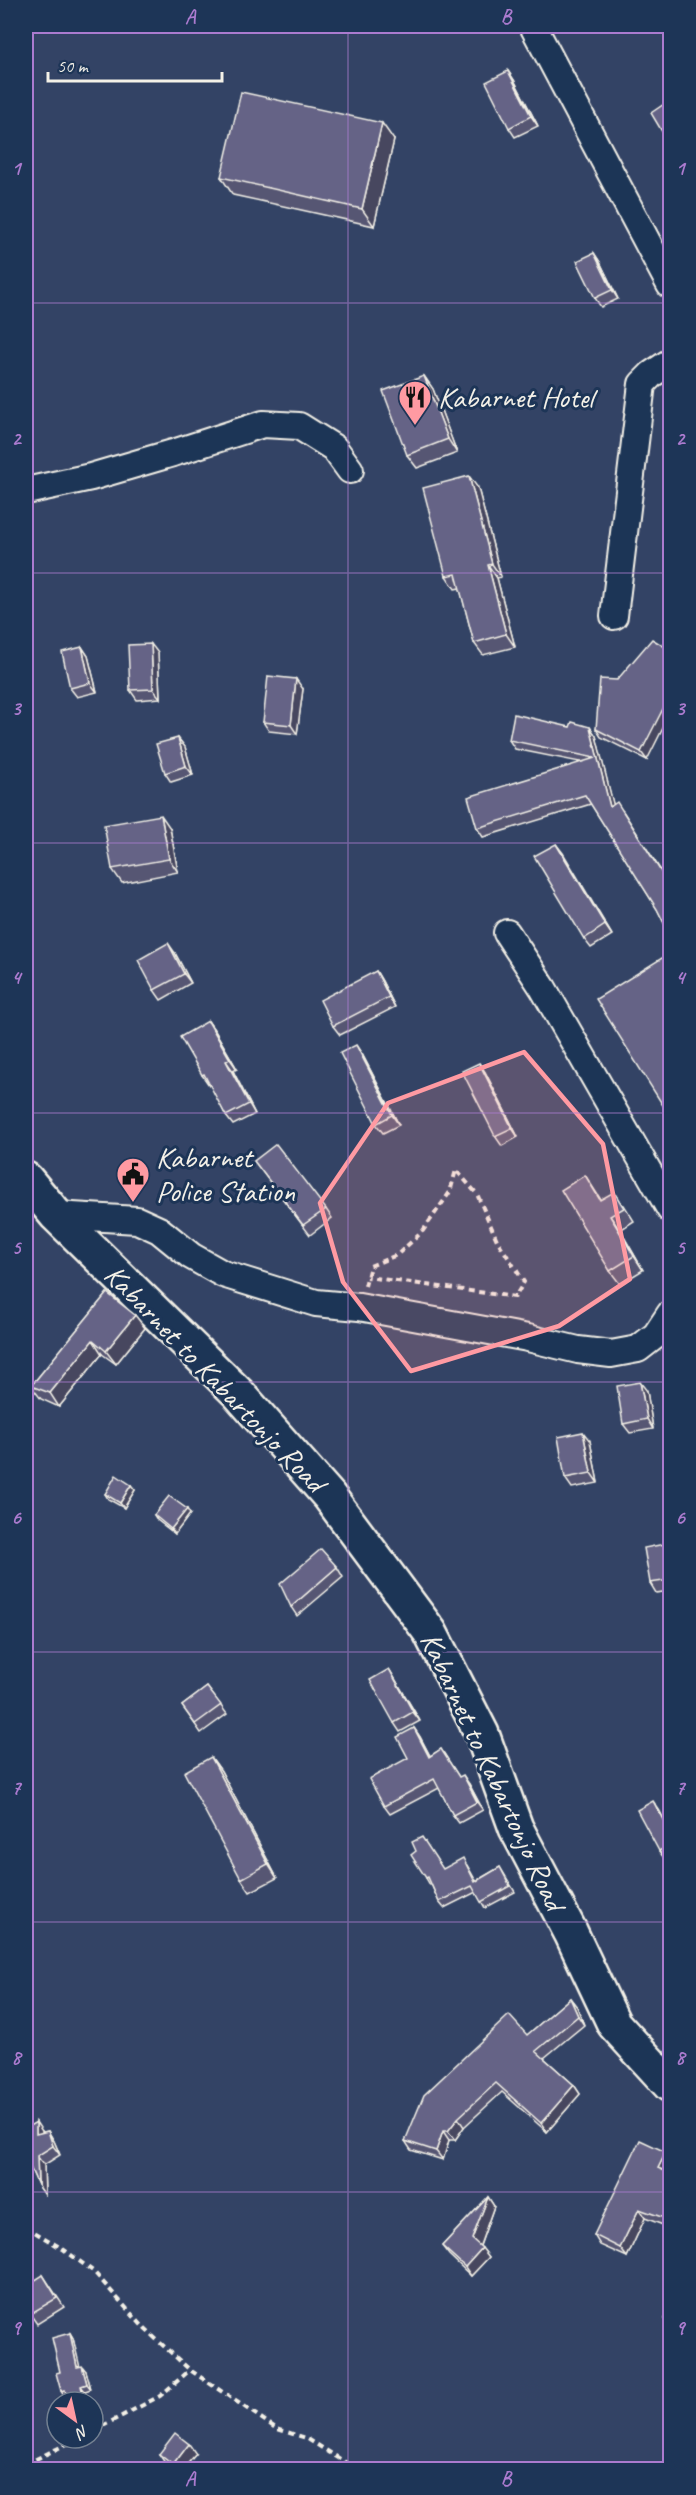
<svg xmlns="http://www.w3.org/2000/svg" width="696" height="2495" font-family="Caveat,sans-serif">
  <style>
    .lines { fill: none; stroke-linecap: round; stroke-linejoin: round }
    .street-casing { stroke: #f4f1e8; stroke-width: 30 }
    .secondary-casing { stroke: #f4f1e8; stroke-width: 38 }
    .path { stroke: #f4f1e8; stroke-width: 4; stroke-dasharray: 6 4.5; stroke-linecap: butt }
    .street { stroke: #1d3557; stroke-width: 26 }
    .secondary { stroke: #1d3557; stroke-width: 33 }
    .wall { fill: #575673; stroke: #f4f1e8; stroke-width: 1.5 }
    .shaded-wall { fill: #47465e; stroke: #f4f1e8; stroke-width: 1.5 }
    .building { fill: #656486; stroke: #f4f1e8; stroke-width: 1.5 }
    .marked { fill: #ff9aa2; fill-opacity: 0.2; stroke: #ff9aa2; stroke-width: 4.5; stroke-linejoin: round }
    .grid { fill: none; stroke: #ab7bcf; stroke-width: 1.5; stroke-opacity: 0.55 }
    .labels { text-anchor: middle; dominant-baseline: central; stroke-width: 6; stroke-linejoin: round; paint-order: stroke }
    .poi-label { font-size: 30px; fill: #f4f1e8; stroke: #1d3557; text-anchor: start }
    .street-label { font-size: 30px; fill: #f4f1e8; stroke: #1d3557 }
    .neatline { fill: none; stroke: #ab7bcf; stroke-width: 2 }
    .grid-label { font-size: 20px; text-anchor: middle; font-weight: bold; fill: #ab7bcf }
  </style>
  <rect width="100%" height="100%" fill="#334365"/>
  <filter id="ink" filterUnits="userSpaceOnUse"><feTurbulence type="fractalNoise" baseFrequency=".0167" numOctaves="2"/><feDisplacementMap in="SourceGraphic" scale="12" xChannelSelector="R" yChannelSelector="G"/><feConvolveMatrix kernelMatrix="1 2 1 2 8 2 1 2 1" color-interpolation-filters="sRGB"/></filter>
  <g filter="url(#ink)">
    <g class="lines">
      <defs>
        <g id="street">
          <path d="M533,26L670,285"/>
          <path d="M26,491L91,477L173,453L263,424L299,426L334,448L350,470"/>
          <path d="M614,616L642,384L652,374L670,362"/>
          <path d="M507,933L543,988L670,1209"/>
          <path d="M56,1215L137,1220L159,1230L191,1256L223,1274L316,1303L359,1307L528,1338L578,1350L611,1354L638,1349L656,1335L670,1314"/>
        </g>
        <path id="secondary" d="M26,1179L56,1215L239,1394L329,1496L430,1632L482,1734L516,1828L571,1933L614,2024L670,2085"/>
      </defs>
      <use href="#street" class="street-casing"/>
      <use href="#secondary" class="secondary-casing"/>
      <g class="path">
        <path d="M365,1286L370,1266L397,1255L422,1232L450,1192L456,1170L477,1194L497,1240L524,1282L515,1297L367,1277"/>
        <path d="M26,2227L63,2249L94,2272L145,2329L190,2370L277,2429L306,2438L350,2465"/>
        <path d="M93,2431L160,2396L190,2370"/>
        <path d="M26,2464L79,2438"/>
      </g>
      <use href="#street" class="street"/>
      <use href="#secondary" class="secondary"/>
    </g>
    <g class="wall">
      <path d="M508,71L514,80L538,126L515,137L509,128Z"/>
      <path d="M394,140L374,226L233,195L221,177Z"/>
      <path d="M594,253L600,262L618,299L601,307L595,298Z"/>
      <path d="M424,376L433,389L457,453L417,468L407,455Z"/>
      <path d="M478,488L501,577L497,578L515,647L483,655L474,643L460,588L455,589L446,576Z"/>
      <path d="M82,647L88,656L97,692L77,697L70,688Z"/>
      <path d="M158,653L160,698L137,700L130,690Z"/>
      <path d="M617,680L647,760L601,737L596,729Z"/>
      <path d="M303,689L297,734L269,731L263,722Z"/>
      <path d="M570,727H590L596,736L613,805L623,811L670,885V935L657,909L591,804L483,837L477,828L580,762L515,749L509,740Z"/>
      <path d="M178,738L185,747L193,775L171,782L165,773Z"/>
      <path d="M170,828L178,872L122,883L112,869Z"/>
      <path d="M556,844L612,935L591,948L584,939Z"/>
      <path d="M175,953L191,983L161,1000L154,990Z"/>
      <path d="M670,953V1117L664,1107Z"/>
      <path d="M376,971L382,981L395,1007L340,1035L333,1026Z"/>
      <path d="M208,1021L215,1031L237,1069L233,1071L255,1114L233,1125L226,1116L210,1084L209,1085L202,1075Z"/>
      <path d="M362,1054L399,1125L383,1133L376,1124Z"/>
      <path d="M479,1063L485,1072L518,1137L502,1146L495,1136Z"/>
      <path d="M254,1161L326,1209L332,1218L310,1235Z"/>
      <path d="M585,1175L601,1200L624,1205L634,1221L620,1230L643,1270L620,1284L610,1271Z"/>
      <path d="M107,1293L145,1328L116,1364L102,1354L59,1407L41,1399L31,1386Z"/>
      <path d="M647,1391L653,1429L630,1433L623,1424Z"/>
      <path d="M590,1441L598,1483L572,1488L565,1478Z"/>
      <path d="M131,1485L135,1490L124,1508L108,1499L105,1494Z"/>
      <path d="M190,1514L175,1534L157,1520L154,1515Z"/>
      <path d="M670,1545V1591L656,1593L650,1583Z"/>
      <path d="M337,1567L343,1577L297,1616L291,1607Z"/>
      <path d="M389,1669L395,1679L420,1721L400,1732L394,1723Z"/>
      <path d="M207,1687L227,1714L201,1733L182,1706Z"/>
      <path d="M414,1728L420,1737L430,1756L441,1749L459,1777L469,1784L483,1810L459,1823L453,1815L439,1788L390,1814L384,1806L408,1758Z"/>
      <path d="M211,1757L221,1771L277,1878L250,1892L241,1879Z"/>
      <path d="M659,1810L670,1831V1858L666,1861L659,1851Z"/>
      <path d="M467,1865L476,1881L500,1867L515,1892L485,1908L476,1892L444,1908L439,1902L431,1884L430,1885L426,1878L443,1869Z"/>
      <path d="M570,1998L577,2007L584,2025L544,2058L574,2085L580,2094L547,2132L502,2092L464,2127L455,2140H449L443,2160L411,2150L405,2141L527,2035Z"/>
      <path d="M42,2131L43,2132L48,2131L54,2141L60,2155L44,2165L45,2195L38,2185L26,2158Z"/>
      <path d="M666,2152L670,2159V2166L668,2172L670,2173V2256L669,2255L662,2246L668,2227L645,2218L627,2257L600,2245L594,2235Z"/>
      <path d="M488,2197L494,2206L480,2246L489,2257L471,2276L449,2255L442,2246Z"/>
      <path d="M43,2275L64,2307L37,2324L30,2314Z"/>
      <path d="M670,2307V2326L665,2319Z"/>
      <path d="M70,2333L73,2338L79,2367L86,2371L91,2389L85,2391L87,2402H68L66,2395L64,2396L61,2391L60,2372Z"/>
      <path d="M159,2454H196L183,2469H174L165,2463Z"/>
    </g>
    <g class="shaded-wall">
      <path d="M508,71L514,80L538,126L531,116Z"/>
      <path d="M382,123L394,140L374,226L362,209Z"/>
      <path d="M594,253L600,262L618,299L612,290Z"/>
      <path d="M424,376L433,389L457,453L448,439Z"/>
      <path d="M469,476L478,488L501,577L492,564Z"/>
      <path d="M488,565L497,578L515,647L506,634Z"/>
      <path d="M151,644L158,653L160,698L153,689Z"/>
      <path d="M82,647L88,656L97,692L90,683Z"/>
      <path d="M296,679L303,689L297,734L291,725Z"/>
      <path d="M670,688V714L647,760L641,752Z"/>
      <path d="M590,727L596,736L616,815L610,807Z"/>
      <path d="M178,738L185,747L193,775L186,766Z"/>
      <path d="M161,815L170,828L178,872L169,859Z"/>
      <path d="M556,844L563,853L612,935L605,925Z"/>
      <path d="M168,943L175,953L191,983L184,974Z"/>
      <path d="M376,971L382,981L395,1007L389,997Z"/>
      <path d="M208,1021L215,1031L237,1069L230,1059Z"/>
      <path d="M356,1045L362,1054L399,1125L392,1115Z"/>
      <path d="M226,1061L233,1071L255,1114L249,1104Z"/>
      <path d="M479,1063L485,1072L518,1137L512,1128Z"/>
      <path d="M610,1216L620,1230L643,1270L634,1256Z"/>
      <path d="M135,1315L145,1328L116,1364L106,1351Z"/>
      <path d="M93,1340L102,1354L59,1407L50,1393Z"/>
      <path d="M640,1382L647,1391L653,1429L647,1419Z"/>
      <path d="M583,1432L590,1441L598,1483L591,1473Z"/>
      <path d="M131,1485L135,1490L124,1508L120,1503Z"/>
      <path d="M187,1509L190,1514L175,1534L171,1529Z"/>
      <path d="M389,1669L395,1679L420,1721L413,1712Z"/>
      <path d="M414,1728L420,1737L435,1765L429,1757Z"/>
      <path d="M211,1757L221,1771L277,1878L268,1864Z"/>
      <path d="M463,1775L469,1784L483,1810L477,1802Z"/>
      <path d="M653,1801L659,1810L670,1831V1833Z"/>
      <path d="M570,1998L577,2007L584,2025L578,2016Z"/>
      <path d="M574,2085L580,2094L547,2132L541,2123Z"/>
      <path d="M458,2118L464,2127L455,2140L448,2131Z"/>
      <path d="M36,2122L42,2131L43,2143L36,2134Z"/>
      <path d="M48,2131L54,2141L60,2155L53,2146Z"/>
      <path d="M443,2131L449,2140L443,2160L436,2151Z"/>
      <path d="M666,2152L670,2159V2166L665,2178L658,2168Z"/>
      <path d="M37,2156L44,2165L45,2195L38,2185Z"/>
      <path d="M488,2197L494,2206L479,2248L472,2239Z"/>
      <path d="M639,2209L645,2218L627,2257L620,2248Z"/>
      <path d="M482,2248L489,2257L471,2276L465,2267Z"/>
      <path d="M70,2333L73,2338L81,2372L77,2367Z"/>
      <path d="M82,2366L86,2371L91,2389L87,2384Z"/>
      <path d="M81,2386L85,2391L87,2402H85Z"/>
      <path d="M189,2444L196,2454L183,2469H176L173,2465Z"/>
    </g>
    <g class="building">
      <path d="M508,71L531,116L509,128L486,82Z"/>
      <path d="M241,92L382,123L362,209L221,177Z"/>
      <path d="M667,102L670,108V145L651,113Z"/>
      <path d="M594,253L612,290L595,298L577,261Z"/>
      <path d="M424,376L448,439L407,455L383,391Z"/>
      <path d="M469,476L492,564L488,565L506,634L474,643L456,574L446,576L423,488Z"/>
      <path d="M652,639L670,650V688L667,693L670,695L641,752L596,729L600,679L617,680Z"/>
      <path d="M151,644L153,689L130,690L128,645Z"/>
      <path d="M82,647L90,683L70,688L62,652Z"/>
      <path d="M268,676L296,679L291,725L263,722Z"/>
      <path d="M514,714L570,727L572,722L590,727L610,807L617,802L670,886V935L657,909L585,795L477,828L468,797L595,758L509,740Z"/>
      <path d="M178,738L186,766L165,773L156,744Z"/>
      <path d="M161,815L169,859L112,869L104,825Z"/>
      <path d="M556,844L605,925L584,939L534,856Z"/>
      <path d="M168,943L184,974L154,990L138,960Z"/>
      <path d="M670,953V1103L664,1107L596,999Z"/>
      <path d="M376,971L389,997L333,1026L320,1000Z"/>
      <path d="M208,1021L230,1059L226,1061L249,1104L226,1116L204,1074L202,1075L180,1037Z"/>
      <path d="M356,1045L392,1115L376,1124L340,1053Z"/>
      <path d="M479,1063L512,1128L495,1136L462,1071Z"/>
      <path d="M276,1144L326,1209L303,1225L254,1161Z"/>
      <path d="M585,1175L600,1200L614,1192L624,1208L610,1216L634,1256L610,1271L561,1190Z"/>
      <path d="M107,1293L135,1315L106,1351L93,1340L50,1393L31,1386Z"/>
      <path d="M640,1382L647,1419L623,1424L617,1386Z"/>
      <path d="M583,1432L591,1473L565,1478L558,1437Z"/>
      <path d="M116,1475L131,1485L120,1503L105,1494Z"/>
      <path d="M670,1492V1506L668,1493Z"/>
      <path d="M169,1496L187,1509L171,1529L154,1515Z"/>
      <path d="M670,1543V1580L650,1583L644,1548Z"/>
      <path d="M321,1549L337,1567L291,1607L280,1584Z"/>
      <path d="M389,1669L413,1712L394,1723L370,1680Z"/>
      <path d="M207,1687L221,1705L195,1724L182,1706Z"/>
      <path d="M414,1728L429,1757L441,1749L459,1777L463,1775L477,1802L453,1815L434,1779L384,1806L369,1779L408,1758L397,1737Z"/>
      <path d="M211,1757L268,1864L241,1879L184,1772Z"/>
      <path d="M653,1801L670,1833V1845L659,1851L637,1810Z"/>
      <path d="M422,1837L443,1869L463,1858L475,1882L500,1867L510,1886L481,1902L472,1886L439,1902L428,1877L426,1878L411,1855L416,1851L412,1842Z"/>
      <path d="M570,1998L578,2016L536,2051L574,2085L541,2123L496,2083L458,2118L448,2131H443L436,2151L405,2141L424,2095L509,2015L527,2035Z"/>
      <path d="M36,2122V2134L48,2131L53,2146L37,2156L38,2185L26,2158V2128Z"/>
      <path d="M640,2140L666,2152L658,2168L670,2173V2248L662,2246L670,2220L639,2209L620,2248L594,2235Z"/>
      <path d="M488,2197L472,2239L482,2248L465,2267L442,2246Z"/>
      <path d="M43,2275L57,2298L30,2314L26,2306V2286Z"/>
      <path d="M670,2307V2321L665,2319Z"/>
      <path d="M70,2333L77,2367L82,2366L87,2384L81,2386L85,2402H68L65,2390L61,2391L56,2373L60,2372L52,2338Z"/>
      <path d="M175,2433L189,2444L173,2465L159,2454Z"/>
    </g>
  </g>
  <path class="marked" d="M524,1052L603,1144L630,1279L559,1326L411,1371L343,1282L320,1203L388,1103Z"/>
  <path class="grid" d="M348,26V2470M26,303H670M26,573H670M26,843H670M26,1113H670M26,1382H670M26,1652H670M26,1922H670M26,2192H670"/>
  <defs>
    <symbol id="restaurant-pin" viewBox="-11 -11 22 30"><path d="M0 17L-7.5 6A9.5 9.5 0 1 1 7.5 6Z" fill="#ff9aa2" stroke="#1d3557"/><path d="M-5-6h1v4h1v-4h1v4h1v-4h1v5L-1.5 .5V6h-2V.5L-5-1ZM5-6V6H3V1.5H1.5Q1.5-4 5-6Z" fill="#111"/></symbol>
    <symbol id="civic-pin" viewBox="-11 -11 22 30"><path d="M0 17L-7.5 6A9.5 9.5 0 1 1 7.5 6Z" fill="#ff9aa2" stroke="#1d3557"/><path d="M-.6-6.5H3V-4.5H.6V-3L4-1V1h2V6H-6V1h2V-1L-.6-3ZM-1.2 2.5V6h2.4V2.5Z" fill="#111"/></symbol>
  </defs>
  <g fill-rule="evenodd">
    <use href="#restaurant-pin" x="396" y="378" width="38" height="52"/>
    <use href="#civic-pin" x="114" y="1155" width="38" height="52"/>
  </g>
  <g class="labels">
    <g class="poi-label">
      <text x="438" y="397">Kabarnet Hotel</text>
      <text x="156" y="1157">Kabarnet<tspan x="156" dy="34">Police Station</tspan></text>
    </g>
    <g class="street-label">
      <text transform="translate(215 1378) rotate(46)">Kabarnet to Kabartonjo Road</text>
      <text transform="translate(493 1771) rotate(65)">Kabarnet to Kabartonjo Road</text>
    </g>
  </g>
  <rect width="696" height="2495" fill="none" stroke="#1d3557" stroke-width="66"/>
  <g transform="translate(75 2420) rotate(147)"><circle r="28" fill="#1d3557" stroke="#738091" stroke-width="1.5"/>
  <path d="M0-4.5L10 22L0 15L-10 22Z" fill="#ff9aa2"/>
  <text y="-9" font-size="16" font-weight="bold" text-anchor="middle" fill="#f4f1e8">N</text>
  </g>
  <path d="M48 72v9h174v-9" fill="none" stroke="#f4f1e8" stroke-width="3"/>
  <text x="57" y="72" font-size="18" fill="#f4f1e8" stroke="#1d3557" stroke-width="4.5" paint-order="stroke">50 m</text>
  <rect x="33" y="33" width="630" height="2429" class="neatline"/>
  <g class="grid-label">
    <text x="190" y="23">A</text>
    <text x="506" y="23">B</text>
    <text x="16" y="175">1</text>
    <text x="680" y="175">1</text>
    <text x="16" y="445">2</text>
    <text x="680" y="445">2</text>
    <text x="16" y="715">3</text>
    <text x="680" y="715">3</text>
    <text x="16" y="984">4</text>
    <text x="680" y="984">4</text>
    <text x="16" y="1254">5</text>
    <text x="680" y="1254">5</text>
    <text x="16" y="1524">6</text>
    <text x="680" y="1524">6</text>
    <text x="16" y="1794">7</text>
    <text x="680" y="1794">7</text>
    <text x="16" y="2064">8</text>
    <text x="680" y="2064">8</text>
    <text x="16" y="2334">9</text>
    <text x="680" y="2334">9</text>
    <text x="190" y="2485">A</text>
    <text x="506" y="2485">B</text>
  </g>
</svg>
